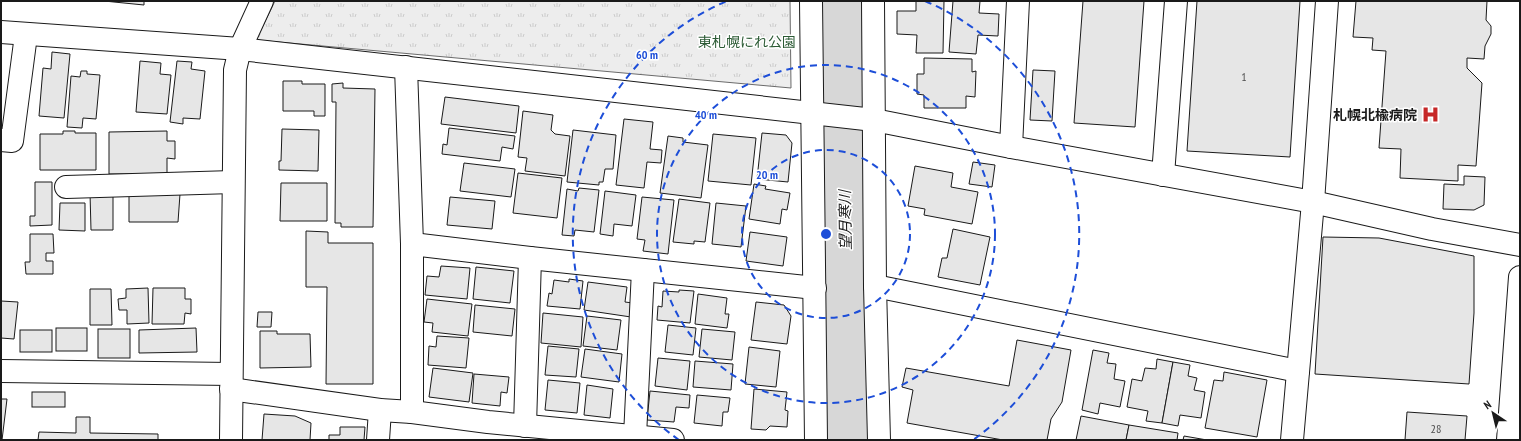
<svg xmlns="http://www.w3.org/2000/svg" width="1521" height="441" font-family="'PT Sans Narrow','Noto Sans JP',sans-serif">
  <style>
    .grass { fill: url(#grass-tufts); stroke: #6a6a6a }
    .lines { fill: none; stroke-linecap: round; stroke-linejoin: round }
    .river { stroke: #d7d7d7; stroke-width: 51 }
    .building { fill: #e6e6e6; stroke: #1a1a1a }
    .minor-casing { stroke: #1a1a1a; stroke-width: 24 }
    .major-casing { stroke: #1a1a1a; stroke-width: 24 }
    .minor { stroke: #fff; stroke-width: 22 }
    .major { stroke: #fff; stroke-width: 22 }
    .ring { fill: none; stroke: #1d4ed8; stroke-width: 2; stroke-dasharray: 7 5 }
    .labels { text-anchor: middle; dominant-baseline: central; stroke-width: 3; stroke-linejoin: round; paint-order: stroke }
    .number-label { font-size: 12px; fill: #4d4d4d }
    .park-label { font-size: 14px; fill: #2b5a34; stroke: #fff }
    .poi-label { font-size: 14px; font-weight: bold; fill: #1a1a1a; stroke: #fff; text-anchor: end }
    .water-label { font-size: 15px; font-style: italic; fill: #1a1a1a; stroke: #fff }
    .centre { fill: #1d4ed8; stroke: #fff; stroke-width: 2 }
    .ring-label { font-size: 12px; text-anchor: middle; font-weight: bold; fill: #1d4ed8; stroke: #fff; stroke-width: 3; stroke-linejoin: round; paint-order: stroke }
  </style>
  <defs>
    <pattern id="grass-tufts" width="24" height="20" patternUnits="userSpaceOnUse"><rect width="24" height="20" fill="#ededed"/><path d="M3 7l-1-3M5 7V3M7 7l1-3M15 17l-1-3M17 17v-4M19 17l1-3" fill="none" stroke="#cbcbcb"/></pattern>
  </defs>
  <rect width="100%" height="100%" fill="#fff"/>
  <path class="grass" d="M275,1H790L791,88L256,40Z"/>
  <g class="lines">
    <path class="river" d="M842,1L847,440"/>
  </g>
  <g class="building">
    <path d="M104,1H147H144V5Z"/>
    <path d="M916,1H944L943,53H916L917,35L897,34V11H916Z"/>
    <path d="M953,1H980L979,13L999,14L998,36L978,35L976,54L949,52Z"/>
    <path d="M1083,1H1144L1135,127L1074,123Z"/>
    <path d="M1197,1H1300L1290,157L1187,151Z"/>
    <path d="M1356,1H1487L1486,20L1491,26V34L1485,46L1484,59L1467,58V68L1482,83L1476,166L1458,165V181L1400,178L1401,149L1379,148L1386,51L1372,50L1373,38L1353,37Z"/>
    <path d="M52,52L70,54L64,118L39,116L43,68L51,69Z"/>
    <path d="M924,58L972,59V72L976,71L975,97L966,96V108H924V95L917,94V74H924Z"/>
    <path d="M140,61L161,63L160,74L171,75L167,114L136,112Z"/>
    <path d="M177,61L192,62L191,69L205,71L200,119L183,118V124L170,122Z"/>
    <path d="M1033,70L1055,71L1052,121L1030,120Z"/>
    <path d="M81,71H87V74L100,75L96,119L83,118L82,128L67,127L71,76L80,77Z"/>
    <path d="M283,81H302V84H325V116H314V111H283Z"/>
    <path d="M343,83V88L375,89L373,227H341V223H335L336,102H332V84Z"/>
    <path d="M445,97L519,106L516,133L441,124Z"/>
    <path d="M523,111L553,115L551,130L555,134L570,136L565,176L525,171L527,158L518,157Z"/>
    <path d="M624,119L653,122L650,149L662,150L661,163L647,162L644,188L616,185Z"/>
    <path d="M449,128L515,136L513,149L502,147L500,161L442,154L443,144L447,145Z"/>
    <path d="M282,129L319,130L318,171L279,170V161H281Z"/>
    <path d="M573,130L616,135L613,169H605L603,182H599V185L567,182Z"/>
    <path d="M63,131H75V133H96V170H40V134H63Z"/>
    <path d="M167,131V141H175V159L167,158V174H109V132Z"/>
    <path d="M762,133L786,135L792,143L788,182L757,179Z"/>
    <path d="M713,134L756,138L751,185L708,181Z"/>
    <path d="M668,136L683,138V142L708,145L701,198L660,193Z"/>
    <path d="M973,162L995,165L992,187L969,184Z"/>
    <path d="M464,163L515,169L511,197L460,191Z"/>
    <path d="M915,166L953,173L951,187L978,192L972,224L924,215L925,209L908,206Z"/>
    <path d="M518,173L562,178L557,218L513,213Z"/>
    <path d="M1464,176L1485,177L1484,205L1474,210L1443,209L1444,184L1464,185Z"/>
    <path d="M35,182H52V225L30,226V216H35Z"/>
    <path d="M281,183H327V221H280Z"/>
    <path d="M754,184L766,186L765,189L790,193L787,210L782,209L780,224L749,219Z"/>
    <path d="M579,188L599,190L594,232L575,230L574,236L562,235L567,189L578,191Z"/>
    <path d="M605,191L636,195L632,226L614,224L613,236L600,234Z"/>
    <path d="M90,193H113V230H91Z"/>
    <path d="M129,194H180L178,222H129Z"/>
    <path d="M450,197L495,201L492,229L447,225Z"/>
    <path d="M642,197L674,200L668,254L643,251L645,240L637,239Z"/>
    <path d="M679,199L710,203L705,242L694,241V244L673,242Z"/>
    <path d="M60,203H85V231L59,230Z"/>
    <path d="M716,203L746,206L741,247L712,244Z"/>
    <path d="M953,229L990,237L980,285L938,277L942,258H947Z"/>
    <path d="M306,231L328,232V243H373V384H326L327,287H306Z"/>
    <path d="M750,232L787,237L783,266L746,261Z"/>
    <path d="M30,234H53L54,253H46V261H53V274H26L25,262H30Z"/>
    <path d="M1323,237L1379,238L1474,256V313L1469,384L1315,374Z"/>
    <path d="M441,266L470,268L467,299L425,295L427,276L439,277Z"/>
    <path d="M476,267L514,271L510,303L473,299Z"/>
    <path d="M569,279L583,281L580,309L547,306L549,293L552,294L554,280L569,282Z"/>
    <path d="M588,282L627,287L625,302L633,303L631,317L584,310Z"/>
    <path d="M148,288L149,323L127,324V310H119L118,299L126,298V289Z"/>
    <path d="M153,288H185V299H191V314L185,313L184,324H152Z"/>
    <path d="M90,289H111L112,325H90Z"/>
    <path d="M679,290L694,291L690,323L657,320L658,306L662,307L663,291L679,292Z"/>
    <path d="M698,294L727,298L725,314H729L727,328L695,324Z"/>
    <path d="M427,299L472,304L468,336L432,332L433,323L424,322Z"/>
    <path d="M1,301L18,302L14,339L1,338Z"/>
    <path d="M756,302L784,305L791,316L787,344L751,340Z"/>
    <path d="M475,305L515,309L512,336L473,332Z"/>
    <path d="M258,312H272L271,327H257Z"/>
    <path d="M543,313L583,317L581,347L541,343Z"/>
    <path d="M587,316L621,320L617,350L583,346Z"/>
    <path d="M668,325L696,328L693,355L665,352Z"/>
    <rect x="56" y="328" width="31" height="23"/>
    <path d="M196,328L197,352L139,353V330Z"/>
    <rect x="98" y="329" width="32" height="29"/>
    <path d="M702,329L735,332L732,360L699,357Z"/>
    <rect x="20" y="330" width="32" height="22"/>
    <path d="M260,331H277V334H310L311,367L260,368Z"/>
    <path d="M437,336L469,338L466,368L428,365L429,346L436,347Z"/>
    <path d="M1017,340L1071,350L1062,402L1051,419L1047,440H1003L907,423L913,390L902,387L906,368L1009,386Z"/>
    <path d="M548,346L579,349L576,377L545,375Z"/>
    <path d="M749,347L780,351L776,387L745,384Z"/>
    <path d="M585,349L622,354L619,382L581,377Z"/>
    <path d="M1093,350L1109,353L1107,363L1116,364L1114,379L1125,381L1120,407L1100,403L1098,414L1082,410Z"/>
    <path d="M658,358L690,361L687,390L655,386Z"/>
    <path d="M1157,359L1173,362L1162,423L1146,421L1148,411L1127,407L1132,379L1142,381L1145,368L1156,369Z"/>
    <path d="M695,361L733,364L731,390L693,387Z"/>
    <path d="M1173,362L1190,365L1188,376L1197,378L1194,390L1205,392L1201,418L1180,415L1178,426L1162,423Z"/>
    <path d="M433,368L473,373L469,402L429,397Z"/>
    <path d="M1224,372L1267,380L1257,437L1205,428L1214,380L1223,381Z"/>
    <path d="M474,374L509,377L507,393L501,392L500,406L472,403Z"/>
    <path d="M548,380L580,383L577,413L545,410Z"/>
    <path d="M587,385L613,389L610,418L584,415Z"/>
    <path d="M754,389L787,392L785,410L788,411L787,427L770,426L766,430L751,429Z"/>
    <path d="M650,391L690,395L689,408L676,407L674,422L647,420Z"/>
    <rect x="32" y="392" width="33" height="15"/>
    <path d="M697,395L730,398L728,412H723L722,426L694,423Z"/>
    <path d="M1,399H7L2,440H1Z"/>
    <path d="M1407,412L1467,416L1465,440H1405Z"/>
    <path d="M264,414L295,416L311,423L310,440H262Z"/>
    <path d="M1081,416L1129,425L1126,440H1076Z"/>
    <path d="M76,417H90V433L158,434V440H38L39,432L76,433Z"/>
    <path d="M1129,425L1178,433L1177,440H1126Z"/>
    <path d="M340,427H365L364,440H329V435H340Z"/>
    <path d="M1184,436L1207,440H1183Z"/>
  </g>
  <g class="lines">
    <defs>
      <g id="minor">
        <path d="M811,1L816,440"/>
        <path d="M873,1L875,286L879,440"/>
        <path d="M1,32L240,49L874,120L1011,147L1313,202L1432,229L1520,245"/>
        <path d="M406,67L412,244V412"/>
        <path d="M1,140L12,141L26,35"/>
        <path d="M1011,147L1018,1"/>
        <path d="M1163,175L1176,1"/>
        <path d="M66,187L233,182"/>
        <path d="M412,244L530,258L815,288"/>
        <path d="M875,286L1298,371"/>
        <path d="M1,371L231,374"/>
        <path d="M231,389L380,410L412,412L488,422L673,440"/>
        <path d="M525,426L530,258"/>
        <path d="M635,436L643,270"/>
        <path d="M231,440L235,70L240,49L262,1"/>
        <path d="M378,440L380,410"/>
        <path d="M1292,440L1313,202L1327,1"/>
      </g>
      <path id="major" d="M1508,440L1520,277"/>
    </defs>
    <use href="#minor" class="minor-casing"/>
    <use href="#major" class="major-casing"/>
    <use href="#minor" class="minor"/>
    <use href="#major" class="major"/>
  </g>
  <g class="ring">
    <circle cx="826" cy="234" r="84"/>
    <circle cx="826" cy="234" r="169"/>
    <path d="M679 440A253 253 0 0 1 727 1M925 1A253 253 0 0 1 973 440"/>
  </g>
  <defs>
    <symbol id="hospital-bare" viewBox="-9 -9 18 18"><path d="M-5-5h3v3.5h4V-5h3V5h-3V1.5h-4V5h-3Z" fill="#c62828" stroke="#fff" stroke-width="2.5" paint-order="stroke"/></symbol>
  </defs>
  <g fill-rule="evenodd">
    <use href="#hospital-bare" x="1418" y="102" width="25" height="25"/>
  </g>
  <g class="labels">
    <g class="number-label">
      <text x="1244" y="76">1</text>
      <text x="1436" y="428">28</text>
    </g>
    <g class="park-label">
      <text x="747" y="42">東札幌にれ公園</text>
    </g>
    <g class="poi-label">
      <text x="1417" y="115">札幌北楡病院</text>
    </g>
    <g class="water-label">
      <text transform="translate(845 220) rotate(-91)">望月寒川</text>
    </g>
  </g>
  <circle cx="826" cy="234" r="6" class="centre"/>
  <g class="ring-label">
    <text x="647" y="59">60 m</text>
    <text x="706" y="119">40 m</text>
    <text x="767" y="179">20 m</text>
  </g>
  <rect width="1521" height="441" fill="none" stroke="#1a1a1a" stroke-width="4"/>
  <g transform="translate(1493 413) rotate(325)" stroke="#ffffff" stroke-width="3" paint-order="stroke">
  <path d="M0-3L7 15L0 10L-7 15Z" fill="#1a1a1a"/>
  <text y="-6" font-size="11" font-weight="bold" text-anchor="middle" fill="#1a1a1a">N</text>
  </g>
</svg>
